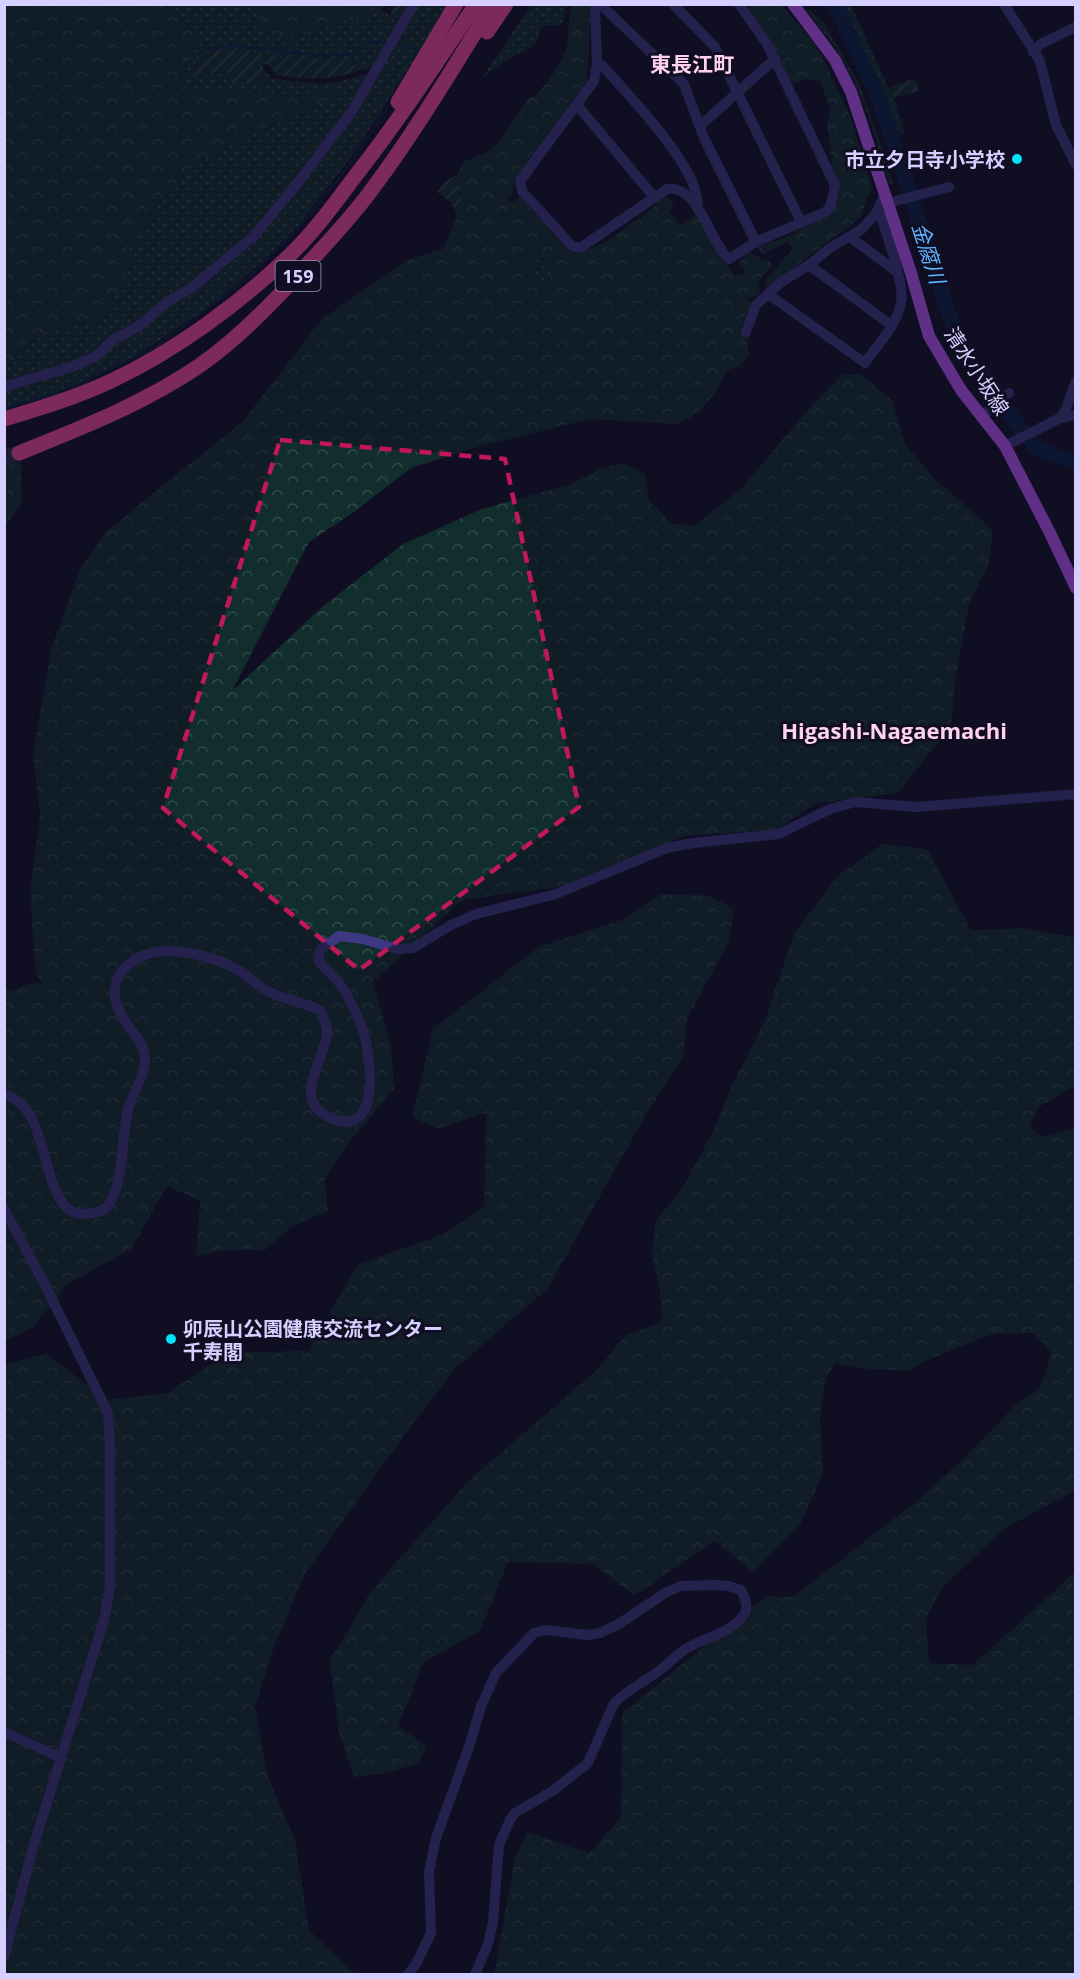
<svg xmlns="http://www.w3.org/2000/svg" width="1080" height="1979" font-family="'Open Sans','Noto Sans JP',sans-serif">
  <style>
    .grass { fill: url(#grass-dots) }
    .forest { fill: url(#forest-crowns); fill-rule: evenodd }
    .garden { fill: url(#garden-furrows) }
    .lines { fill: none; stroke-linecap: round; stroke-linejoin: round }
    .stream { stroke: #0b2044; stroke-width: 2 }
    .river { stroke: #0b2044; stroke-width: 15 }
    .highway-tunnel { stroke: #2e2b44; stroke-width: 15; stroke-dasharray: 15 8; stroke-linecap: butt }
    .minor { stroke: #3c3982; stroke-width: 10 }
    .major { stroke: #c057ff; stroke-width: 12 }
    .highway { stroke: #ff4ba1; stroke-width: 15 }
    .marked { fill: none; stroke: #c2185b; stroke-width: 4.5; stroke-dasharray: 12 8; stroke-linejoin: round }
    .poi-dot { fill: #00e1fb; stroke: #110e23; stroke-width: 2 }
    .labels { text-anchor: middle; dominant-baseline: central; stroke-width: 6; stroke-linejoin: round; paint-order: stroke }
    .shield { fill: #110e23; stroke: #9a96bd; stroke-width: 1.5 }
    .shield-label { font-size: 18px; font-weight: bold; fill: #d5d0ff }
    .poi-label { font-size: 20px; font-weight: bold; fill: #d5d0ff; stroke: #110e23; text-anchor: end }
    .street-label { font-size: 20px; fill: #d5d0ff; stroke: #110e23 }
    .neighbourhood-label { font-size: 21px; font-weight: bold; fill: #ffd2ee; stroke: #110e23 }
    .water-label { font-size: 21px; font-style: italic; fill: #5eb4ff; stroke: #110e23 }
    .quarter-label { font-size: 22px; font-weight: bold; fill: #ffd2ee; stroke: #110e23 }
  </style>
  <defs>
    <pattern id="grass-dots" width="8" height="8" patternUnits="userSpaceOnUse" patternTransform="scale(1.5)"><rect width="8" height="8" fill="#112d2c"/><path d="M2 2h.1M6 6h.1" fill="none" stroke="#334a4c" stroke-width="1.8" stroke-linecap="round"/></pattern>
    <pattern id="forest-crowns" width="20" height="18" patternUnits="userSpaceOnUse" patternTransform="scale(1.5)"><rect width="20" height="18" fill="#112d2c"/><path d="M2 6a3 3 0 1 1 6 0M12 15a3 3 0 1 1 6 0" fill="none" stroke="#334a4c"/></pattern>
    <pattern id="garden-furrows" width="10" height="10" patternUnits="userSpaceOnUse" patternTransform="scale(1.5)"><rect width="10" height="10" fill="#112d2c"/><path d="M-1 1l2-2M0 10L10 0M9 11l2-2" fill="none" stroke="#334a4c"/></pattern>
  </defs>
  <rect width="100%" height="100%" fill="#110e23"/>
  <g class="grass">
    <path d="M164,5H255L256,13L284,41L314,29L380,9L400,23L375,66L358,71L352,55L345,58L320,60L302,54L269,55L236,48L234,51L216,52L194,64V72L196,76L227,72L262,84V69L274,79L319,84L338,82L372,72L352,105L262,222L224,258L90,357L5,385L4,368L34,335L104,318L129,268L141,227L187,170L222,147L306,110L341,89L298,96L229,92L183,93L184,76L197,36L182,18Z"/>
    <path d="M418,5H449L355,152L298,226L264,260L212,305L139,354L85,383L7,409L5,391L83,364L238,251L311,171Z"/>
    <path d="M531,5H567L562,25L541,26C537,47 531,47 514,56C503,62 492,71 482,78Z"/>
    <path d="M814,5L859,84L885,155L893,183L889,184C877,142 865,97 842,59C832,42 819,27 807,10L808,9L823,22Z"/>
    <path d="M842,5H851L889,89L891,87L905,133L899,135L883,91Z"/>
    <path d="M540,254L554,274L542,282L528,262Z"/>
  </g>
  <g class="forest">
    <path d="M5,4L164,5L182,18L197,36L184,76V93L229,92L298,96L342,88L335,96L306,110L222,147L187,170L141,227L129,268L104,318L34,335L5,368Z"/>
    <path d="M255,5V4L387,5L378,11L314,29L285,41C267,31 259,25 255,5Z"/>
    <path d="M573,5H591L587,82L515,181L511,197L507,200L509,203L518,200L519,195L569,251C587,256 620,234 633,222C642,220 658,202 666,195L674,206L669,211L682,226L697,213L718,252L734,275H742L745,269L739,263L748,251L764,260L766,259L771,262L772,266L756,284H759L760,291L758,295L746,299L753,303L741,327L749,337L747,346L749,355L740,366L728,370C717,392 702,416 676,424L590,419L480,446L411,468L354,512L309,542L232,691L321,608L403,544L482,509L568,485L602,468L624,463L645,474L649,500L671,523L694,526L741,489L810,407L842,375L860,374L892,400L905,444L932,476L993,530L989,563L969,604L956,676L951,726L898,793L816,803L776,830L684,836L564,886L462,900L373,982L391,1045L394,1089L351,1140L325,1179L328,1211L291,1227L265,1250H222L196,1257L200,1201L167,1186L132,1248L68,1284L33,1327L5,1342V988L13,991L26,984L42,983L36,972L30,894L40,815L33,753L51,650L80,569L107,531L243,421L321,320L408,259L443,249L464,198L462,197L457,175L464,161L484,154L499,141L528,99L537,93L548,82L567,49L570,10ZM540,254L554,274L542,282L528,262Z"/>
    <path d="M747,5H783L789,14L811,39L822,56L851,118L872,187L860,218L768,287L764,283L793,248L788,241L763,255L757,246L762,243L764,245L794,234L795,231L830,213L833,170L827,123L831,110L820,81L807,79L792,84L781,61Z"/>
    <path d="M21,447V503L5,527V450Z"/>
    <path d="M882,844L927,849L971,930L1023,928L1073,937L1075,939V1086L1039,1107L1030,1126L1043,1137L1075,1128V1491L1005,1528L942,1588L926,1619L929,1663L973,1665L1075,1572V1974H494L515,1858L527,1832L589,1853L621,1818L622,1713L766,1596L793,1597L918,1500L976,1447L1019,1401L1039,1388L1047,1370L1051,1352L1033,1333L992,1334L929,1359L908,1371L857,1368L835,1363L826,1378L820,1417L823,1473L801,1523L753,1572L715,1541L634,1596L593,1564L508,1562L480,1631L424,1662L398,1726L427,1746L418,1763L392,1772L354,1777L339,1733L330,1660L372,1590L470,1479L596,1371L626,1335L662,1322L660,1291L652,1255L655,1223L686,1182L715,1127L731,1088L765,1020L794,933L838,876Z"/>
    <path d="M660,894L710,896L734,909L729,941L687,1019L683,1058L649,1110L548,1288L456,1368L411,1426L305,1574L274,1647L255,1706L267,1775L295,1840L309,1930L355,1974H5L4,1364L47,1354L107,1400L167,1393L230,1352L308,1351L358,1264L444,1234L484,1206L486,1113L437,1129L412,1117L433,1029L540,946L622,920Z"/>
  </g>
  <g class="garden">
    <path d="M396,5H411L400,23L390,17L393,8Z"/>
    <path d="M219,48L234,51L236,48L269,55L302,54L320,60L345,58L352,55L358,71C330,82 307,78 278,76L268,65L263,64V84L232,83L226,72L197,76L194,72L197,56H211Z"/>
    <path d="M915,78L919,91L894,98L891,87Z"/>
    <path d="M457,175L462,197H464L457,215L451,202L437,192L444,182Z"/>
  </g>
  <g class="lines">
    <g class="stream">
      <path d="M397,43L422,51"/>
      <path d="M202,51L232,45L324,56L351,54L357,52L370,43L388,41"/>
      <path d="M4,408L54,395L153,349L252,275L309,216L355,157L391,101"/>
    </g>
    <path class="river" d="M835,4L880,101L945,303L955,331L968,357L1020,428L1038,449L1076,463"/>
    <path class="highway-tunnel" d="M4,457L19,453"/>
    <g class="minor">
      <path d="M597,4L595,9L597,63L594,81L520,181L522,191L572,246L580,248L667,189C700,185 709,242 729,259L756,242L825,212L830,208L835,185L767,44L739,4"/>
      <path d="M600,4L684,84L704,138L756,242"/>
      <path d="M673,4L715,47L801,222"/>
      <path d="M1004,4L1040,61L1056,125L1076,165"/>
      <path d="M1033,52L1042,43L1076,27"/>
      <path d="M597,63L603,66C627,94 704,172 697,208"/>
      <path d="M577,105L655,198"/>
      <path d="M701,125L775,59"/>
      <path d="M888,203L949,187"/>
      <path d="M850,237L897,272"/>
      <path d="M809,265L891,325"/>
      <path d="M768,294L865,363C877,345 897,325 901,303C905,284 887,236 881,216L877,212L885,193"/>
      <path d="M746,332L756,305L768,294L781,282L809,265L830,248L862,229L877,212"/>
      <path d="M4,387L74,366L98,355L113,340L139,326L166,303L190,289L254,236L300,180L352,111L414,4"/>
      <path d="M982,416L1009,393"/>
      <path d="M1060,418L1066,409L1076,381"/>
      <path d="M1005,446L1060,418L1076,415"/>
      <path d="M4,1094C10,1097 16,1099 20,1103C47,1125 45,1200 73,1212C84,1216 104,1214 110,1203C125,1175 121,1139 128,1109C132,1094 144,1078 145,1062C148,1037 112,1021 115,989C116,975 124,968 135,960C162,941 217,956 243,973C252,979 259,987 269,992C285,1000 303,1002 320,1010C323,1017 327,1025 327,1032C327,1054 300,1087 316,1108C321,1114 333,1120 340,1121C381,1129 370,1055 364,1034C360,1021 348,994 340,984C333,975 325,969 318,960L321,949L339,936L363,939L397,949L413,948L451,925L476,914L556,894L667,848L693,843L779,834L830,809L855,802L917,807L1076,794"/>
      <path d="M4,1209L43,1281L108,1413L110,1449V1586L104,1620L34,1844L4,1957"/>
      <path d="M4,1732L62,1758"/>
      <path d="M408,1974L416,1964L431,1933L429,1872L436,1838L470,1744L481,1706L496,1673L534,1633L546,1630L587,1635L600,1633L619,1624L665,1593L681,1586L714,1585L729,1586L741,1590C745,1599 750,1607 743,1616C728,1636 699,1638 680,1653C673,1658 667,1666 659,1671C644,1682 627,1690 614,1703L588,1763L554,1790L515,1813L510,1820L499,1845L493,1922L488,1944L475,1974"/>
    </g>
    <path class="major" d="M793,4L835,60L851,92L911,273L929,336L961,390L1005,446L1050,533L1076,588"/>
    <g class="highway">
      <path d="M487,32L506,4"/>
      <path d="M398,102L456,4"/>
      <path d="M4,419C41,408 77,397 111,381C175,351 239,304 289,256C313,233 333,206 353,179C397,123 436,64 476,4"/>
      <path d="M19,453C81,428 143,404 199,366C238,339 273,303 305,267C329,241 353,216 373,188C417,129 454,66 493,4"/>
    </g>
  </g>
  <path d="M0 0H1080V1979H0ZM280,440L505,459L579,807L359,970L163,808Z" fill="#110e23" fill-opacity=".55" fill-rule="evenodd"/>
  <path class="marked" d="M280,440L505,459L579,807L359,970L163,808Z"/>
  <g class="poi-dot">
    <circle cx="1017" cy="159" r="6"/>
    <circle cx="171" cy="1339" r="6"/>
  </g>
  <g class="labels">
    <rect class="shield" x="275.5" y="261" width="45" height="30" rx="4.5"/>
    <g class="shield-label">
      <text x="298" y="276">159</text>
    </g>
    <g class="poi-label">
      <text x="1005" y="159">市立夕日寺小学校</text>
      <text x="183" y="1328" text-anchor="start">卯辰山公園健康交流センター<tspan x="183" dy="23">千寿閣</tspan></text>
    </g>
    <g class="street-label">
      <text transform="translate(977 371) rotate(57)">清水小坂線</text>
    </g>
    <g class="neighbourhood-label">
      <text x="692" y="64">東長江町</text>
    </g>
    <g class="water-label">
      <text transform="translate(929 253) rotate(72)">金腐川</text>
    </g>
    <g class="quarter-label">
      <text x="894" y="730">Higashi-Nagaemachi</text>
    </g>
  </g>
  <rect width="1080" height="1979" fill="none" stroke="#d5d0ff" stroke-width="12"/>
</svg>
